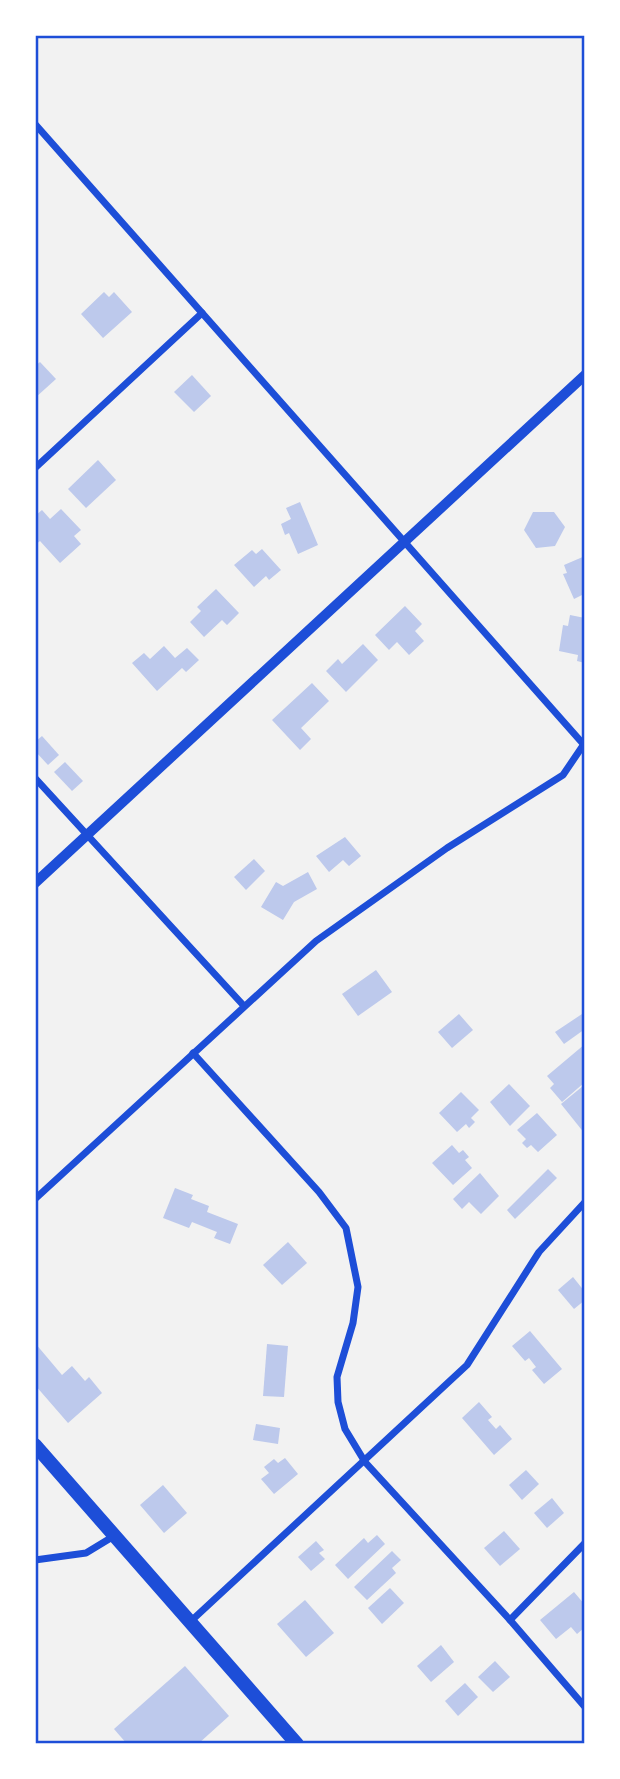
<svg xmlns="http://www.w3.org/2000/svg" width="620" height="1779" font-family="Cabin,sans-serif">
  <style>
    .building { fill: #bdc9ec }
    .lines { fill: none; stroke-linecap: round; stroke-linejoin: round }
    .minor { stroke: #1d4ed8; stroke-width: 7 }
    .tertiary { stroke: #1d4ed8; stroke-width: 10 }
    .primary { stroke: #1d4ed8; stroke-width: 14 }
    .neatline { fill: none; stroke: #1d4ed8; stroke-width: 2.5 }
  </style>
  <rect width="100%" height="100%" fill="#f2f2f2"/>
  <g class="building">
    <path d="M104,292L109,297L114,292L132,312L103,338L81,314Z"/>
    <path d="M40,362L56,379L35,398V366Z"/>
    <path d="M192,375L211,396L194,412L174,392Z"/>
    <path d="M98,460L116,480L86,508L68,489Z"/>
    <path d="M300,502L318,545L298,554L289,533L285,535L281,524L291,519L286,508Z"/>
    <path d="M61,509L81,530L74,536L81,544L60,563L40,541L35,545V516L42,510L50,519Z"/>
    <path d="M533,512H554L565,527L555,546L536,548L524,530Z"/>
    <path d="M262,549L281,570L269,580L266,576L254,587L234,565L252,550L256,554Z"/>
    <path d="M585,556V603L582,595L574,599L563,574L567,573L564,565Z"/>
    <path d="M216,589L239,613L227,625L222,620L204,637L190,622L201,611L197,607Z"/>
    <path d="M405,606L422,624L415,631L424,641L409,655L397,642L389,650L375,635Z"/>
    <path d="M570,615L585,618V663L577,661L578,655L559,651L563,625L568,626Z"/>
    <path d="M363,644L378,660L346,692L326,671L338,659L342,664Z"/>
    <path d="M164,646L175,658L187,648L199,660L186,672L182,668L157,691L132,663L144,653L150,659Z"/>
    <path d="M312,683L329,701L301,728L311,739L300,750L272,720Z"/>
    <path d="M42,736L59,755L48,765L35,751V742Z"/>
    <path d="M65,762L83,781L72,791L54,772Z"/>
    <path d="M345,837L361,856L349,866L343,860L329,872L316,856Z"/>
    <path d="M254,859L265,871L246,890L234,877Z"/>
    <path d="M308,872L317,889L294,902L283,920L261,907L276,882L283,886Z"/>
    <path d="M376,970L392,992L358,1016L342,994Z"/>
    <path d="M585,1012V1029L564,1044L555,1032Z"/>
    <path d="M459,1014L473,1030L452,1048L438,1032Z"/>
    <path d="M585,1044V1082L562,1102L550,1088L554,1084L547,1076Z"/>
    <path d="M509,1084L530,1106L510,1126L490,1102Z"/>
    <path d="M583,1086L585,1088V1134L561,1104Z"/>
    <path d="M461,1092L479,1110L471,1118L475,1122L469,1128L466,1124L457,1132L439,1113Z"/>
    <path d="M537,1113L557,1135L538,1152L531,1145L527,1148L522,1143L526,1139L517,1130Z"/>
    <path d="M452,1145L459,1153L463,1150L469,1157L465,1160L472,1168L453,1185L432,1163Z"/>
    <path d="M548,1169L557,1178L515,1219L507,1210Z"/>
    <path d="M480,1173L499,1196L481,1214L469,1202L462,1209L453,1199Z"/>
    <path d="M175,1188L193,1195L191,1199L209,1206L207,1212L238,1224L230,1244L214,1238L217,1232L192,1222L189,1228L163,1218Z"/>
    <path d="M288,1242L307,1263L282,1285L263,1265Z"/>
    <path d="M573,1277L585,1292V1300L574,1309L558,1290Z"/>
    <path d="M530,1331L562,1369L544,1384L532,1370L536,1367L529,1358L525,1361L512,1346Z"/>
    <path d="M35,1343L62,1375L72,1366L85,1381L89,1377L102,1393L68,1423L35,1385Z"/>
    <path d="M267,1344L288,1346L284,1397L263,1396Z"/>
    <path d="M479,1402L492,1417L488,1420L496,1429L500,1425L512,1439L494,1455L462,1418Z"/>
    <path d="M256,1424L280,1428L278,1444L253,1440Z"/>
    <path d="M285,1458L298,1474L274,1494L261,1479L269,1473L264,1467L274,1459L278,1463Z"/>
    <path d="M526,1470L539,1484L522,1500L509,1485Z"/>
    <path d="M163,1485L187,1513L164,1533L140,1505Z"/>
    <path d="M552,1498L564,1513L547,1528L534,1513Z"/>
    <path d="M504,1531L520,1549L500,1566L484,1548Z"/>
    <path d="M377,1535L385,1544L348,1579L335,1565L364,1538L368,1543Z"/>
    <path d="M316,1541L324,1550L319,1553L325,1559L311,1571L298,1557Z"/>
    <path d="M392,1551L401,1560L392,1568L396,1573L367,1600L354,1587Z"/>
    <path d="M390,1588L404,1603L382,1624L368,1608Z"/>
    <path d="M574,1592L585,1605V1627L577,1634L571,1627L556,1639L540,1620Z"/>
    <path d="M305,1600L334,1633L306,1657L277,1624Z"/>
    <path d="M441,1645L454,1662L431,1682L417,1666Z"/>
    <path d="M495,1661L510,1677L493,1692L478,1677Z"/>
    <path d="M185,1666L229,1716L198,1744H127L114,1729Z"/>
    <path d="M465,1683L478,1697L458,1716L445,1701Z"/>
  </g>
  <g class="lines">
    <g class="minor">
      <path d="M35,124L585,746"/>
      <path d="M35,468L202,313"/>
      <path d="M35,778L244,1006"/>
      <path d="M193,1053L319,1192L346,1228L358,1287L353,1323L337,1377L338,1402L345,1429L365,1462L510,1620L585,1707"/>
      <path d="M35,1199L316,941L447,848L563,775L584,744"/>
      <path d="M35,1560L86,1553L114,1536"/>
      <path d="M510,1620L585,1543"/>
      <path d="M190,1622L467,1365L539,1252L585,1202"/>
    </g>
    <path class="tertiary" d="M35,883L585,375"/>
    <path class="primary" d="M35,1445L297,1744"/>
  </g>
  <rect width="620" height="1779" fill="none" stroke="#ffffff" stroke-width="74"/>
  <rect x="37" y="37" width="546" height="1705" class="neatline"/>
</svg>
